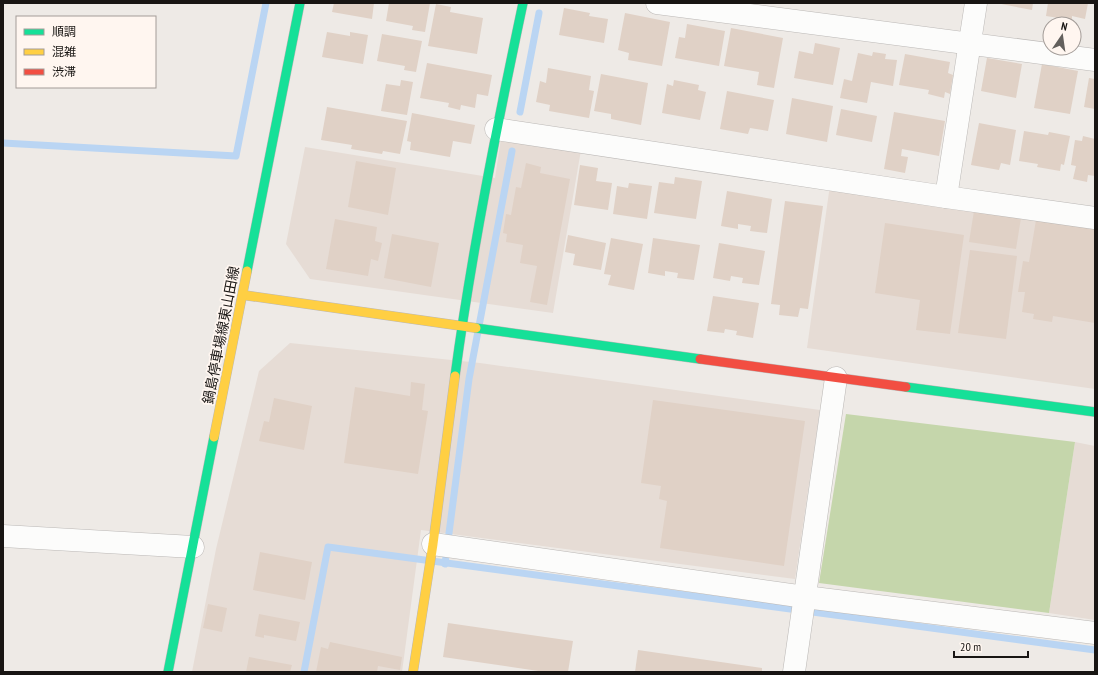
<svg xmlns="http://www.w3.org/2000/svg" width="1098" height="675" font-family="'PT Sans Narrow','Noto Sans JP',sans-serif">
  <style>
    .built { fill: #e6dcd5 }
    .green { fill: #c5d6ab }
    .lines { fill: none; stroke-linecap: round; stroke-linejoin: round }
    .stream { stroke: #bad5f3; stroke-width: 7 }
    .building { fill: #e0d1c6 }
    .street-casing { stroke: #bbb8b6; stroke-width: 23 }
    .fast-casing { stroke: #bbb8b6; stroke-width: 10 }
    .slow-casing { stroke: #bbb8b6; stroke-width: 10 }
    .jam-casing { stroke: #bbb8b6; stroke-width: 10 }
    .street { stroke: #fcfcfb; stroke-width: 22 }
    .fast { stroke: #16e098; stroke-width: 9 }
    .slow { stroke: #ffcf43; stroke-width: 9 }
    .jam { stroke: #f24e42; stroke-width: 9 }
    .labels { text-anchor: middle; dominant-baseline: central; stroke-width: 3.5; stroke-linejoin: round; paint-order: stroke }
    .street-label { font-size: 14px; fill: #181513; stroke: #fff6f0 }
  </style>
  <rect width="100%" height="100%" fill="#eeeae6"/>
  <g class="built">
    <path d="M501,138L581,150L553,313L310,279L286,244L305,147L495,178Z"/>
    <path d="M830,185L1095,225V389L807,348Z"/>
    <path d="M290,343L480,363L820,410L795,579L421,530L402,672H192L216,549L259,371Z"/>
    <path d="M1075,442L1095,446V620L1049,613Z"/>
  </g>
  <path class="green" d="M846,414L1075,442L1049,613L819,583Z"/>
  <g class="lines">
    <g class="stream">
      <path d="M520,112L539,13"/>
      <path d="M3,143L236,156L266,3"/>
      <path d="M445,564L469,379L512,151"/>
      <path d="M304,672L328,547L1095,650"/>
    </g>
  </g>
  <g class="building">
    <path d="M334,3H374L372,19L332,12Z"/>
    <path d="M389,3H430L425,32L412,30L413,26L386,21Z"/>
    <path d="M996,3H1033L1032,10Z"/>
    <path d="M1048,3H1088L1085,19L1072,16V20L1046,16Z"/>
    <path d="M436,4L451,7L450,12L483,18L477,54L428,46Z"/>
    <path d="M564,8L590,13L589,16L608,19L604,43L559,35Z"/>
    <path d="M625,13L670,22L662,66L628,60L629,53L618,50Z"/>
    <path d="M687,24L725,31L719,66L675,58L679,37L685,38Z"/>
    <path d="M731,28L783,38L774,88L757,85L759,72L724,66Z"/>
    <path d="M327,32L350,36V32L368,35L363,64L322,57Z"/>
    <path d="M382,34L422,41L416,72L404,70L405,66L377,61Z"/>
    <path d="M815,43L840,48L833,85L794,78L799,51L813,54Z"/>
    <path d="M873,52L886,54L885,59L897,60L893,86L871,82L867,103L840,98L844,79L852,81L858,53L872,56Z"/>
    <path d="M905,54L950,62L948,73L953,75L950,94L945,92L944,98L928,94L929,90L899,85Z"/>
    <path d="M987,58L1022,64L1016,98L981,91Z"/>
    <path d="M427,63L492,75L488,96L477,94L475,108L461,105L460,110L448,107L449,103L420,98Z"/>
    <path d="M1042,64L1078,71L1070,114L1034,108Z"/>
    <path d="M548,68L591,76L589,90L594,91L589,118L549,111L550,105L536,102L540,81L546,83Z"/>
    <path d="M601,74L648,83L641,125L611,119V114L594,111Z"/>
    <path d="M1089,78L1095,79V109L1084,107Z"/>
    <path d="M401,80L413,82L407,115L381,111L386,84L400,86Z"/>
    <path d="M674,80L699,85L698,90L706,92L700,120L662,113L667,84L673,86Z"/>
    <path d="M727,91L774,100L768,131L750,128L748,134L720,129Z"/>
    <path d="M792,98L833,106L827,142L786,134Z"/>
    <path d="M327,107L407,121L400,154L383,151L382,154L351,149L352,145L321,140Z"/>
    <path d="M841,109L877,116L872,142L836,135Z"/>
    <path d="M894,112L945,121L939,156L902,149L901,156L908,157L905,173L884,169Z"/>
    <path d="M412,113L475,125L471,144L453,141L450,157L410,150L411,142L407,141Z"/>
    <path d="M979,123L1016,130L1010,165L1001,163L999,170L971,165Z"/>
    <path d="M1024,131L1048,135L1049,132L1070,136L1064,165L1061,164L1060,171L1037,167L1038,164L1019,161Z"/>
    <path d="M1083,136L1095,139V176L1088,175L1087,182L1073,179L1076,166L1071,165L1075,140L1082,141Z"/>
    <path d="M356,161L396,168L388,215L348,207Z"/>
    <path d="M526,163L541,167L540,173L570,179L547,305L530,302L537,266L520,263L523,245L506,242L507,234L503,233L506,214L511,215L516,187L521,188Z"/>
    <path d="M580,165L598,168L596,181L612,183L608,210L574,205Z"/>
    <path d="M675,177L702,181L696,219L654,213L659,182L674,184Z"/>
    <path d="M629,183L652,186L647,219L613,214L617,186L628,188Z"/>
    <path d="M727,191L772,199L767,233L750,231L751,226L738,224V229L721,226Z"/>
    <path d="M785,201L823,206L808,309L800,308L798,317L779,315L780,305L771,304Z"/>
    <path d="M974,211L1021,218L1016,249L969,242Z"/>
    <path d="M335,219L377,227L375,241L382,243L378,261L371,259L368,276L326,269Z"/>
    <path d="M1036,220L1095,229V323L1053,316L1052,322L1033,319L1034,314L1022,312L1025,292H1018L1023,261L1029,262Z"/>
    <path d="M885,223L964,235L950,334L916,330L920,300L875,293Z"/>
    <path d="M392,234L439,243L431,287L384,278Z"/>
    <path d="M568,235L606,243L601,270L573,265L575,254L565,252Z"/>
    <path d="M611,238L643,244L634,290L608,285L611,275L604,274Z"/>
    <path d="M653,238L700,245L694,280L677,278L678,273L665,271V276L648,273Z"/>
    <path d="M719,243L765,251L759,285L742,283L743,278L731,276L730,281L713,278Z"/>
    <path d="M970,250L1017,256L1006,339L958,333Z"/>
    <path d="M713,296L759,303L753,338L736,335L737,331L725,329L724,333L707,331Z"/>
    <path d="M411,382L425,384L422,410L428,411L418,474L344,463L355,387L410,396Z"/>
    <path d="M274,398L312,406L304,450L259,441L264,421L269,422Z"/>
    <path d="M653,400L805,421L784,566L660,548L667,501L659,499L661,486L641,483Z"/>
    <path d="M260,552L312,562L305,600L253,590Z"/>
    <path d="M208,604L227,608L222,632L203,628Z"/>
    <path d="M259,614L300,622L296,641L264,635V638L255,636Z"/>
    <path d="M448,623L573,641L568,672H545L443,657Z"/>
    <path d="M330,642L402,657L400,670L378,666L377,672H316L321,647L328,649Z"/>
    <path d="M638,650L762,668V672H635Z"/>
    <path d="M249,657L292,665L290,672H246Z"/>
  </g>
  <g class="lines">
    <defs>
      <g id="street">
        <path d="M657,3L1095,60"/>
        <path d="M496,129L946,197L1095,218"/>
        <path d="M946,197L976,3"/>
        <path d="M3,536L193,547"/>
        <path d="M433,544L805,597L1095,633"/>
        <path d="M794,672L836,378"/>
      </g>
      <g id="fast">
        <path d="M247,271L300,3"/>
        <path d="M476,328L700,359"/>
        <path d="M455,376C472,250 497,126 523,3"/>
        <path d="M906,387L1095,412"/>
        <path d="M168,672L214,437"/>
      </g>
      <g id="slow">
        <path d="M243,295L476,328"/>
        <path d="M214,437L247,271"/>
        <path d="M413,672L433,544L455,376"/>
      </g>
      <path id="jam" d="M700,359L906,387"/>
    </defs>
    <use href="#street" class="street-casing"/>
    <use href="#fast" class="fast-casing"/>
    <use href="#slow" class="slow-casing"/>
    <use href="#jam" class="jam-casing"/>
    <use href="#street" class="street"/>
    <use href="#fast" class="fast"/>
    <use href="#slow" class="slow"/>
    <use href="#jam" class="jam"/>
  </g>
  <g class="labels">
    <g class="street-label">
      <text transform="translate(221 335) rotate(-79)">鍋島停車場線東山田線</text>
    </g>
  </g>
  <rect width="1098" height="675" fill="none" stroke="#181513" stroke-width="8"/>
  <rect x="16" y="16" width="140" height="72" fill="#fff6f0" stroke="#a39c98"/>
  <rect x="24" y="29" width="20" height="6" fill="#16e098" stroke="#a39c98"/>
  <text x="52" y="36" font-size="12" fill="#181513">順調</text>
  <rect x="24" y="49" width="20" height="6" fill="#ffcf43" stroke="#a39c98"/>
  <text x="52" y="56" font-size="12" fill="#181513">混雑</text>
  <rect x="24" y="69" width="20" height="6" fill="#f24e42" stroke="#a39c98"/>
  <text x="52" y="76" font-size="12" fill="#181513">渋滞</text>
  <g transform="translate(1062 36) rotate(13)"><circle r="19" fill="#fff6f0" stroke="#a39c98"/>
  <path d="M0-3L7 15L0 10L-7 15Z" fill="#63605d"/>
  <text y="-6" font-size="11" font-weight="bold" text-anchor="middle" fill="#181513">N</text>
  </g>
  <path d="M954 651v6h74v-6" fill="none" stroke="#181513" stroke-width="2"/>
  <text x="960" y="651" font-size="12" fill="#181513" stroke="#fff6f0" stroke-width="3" paint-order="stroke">20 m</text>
</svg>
